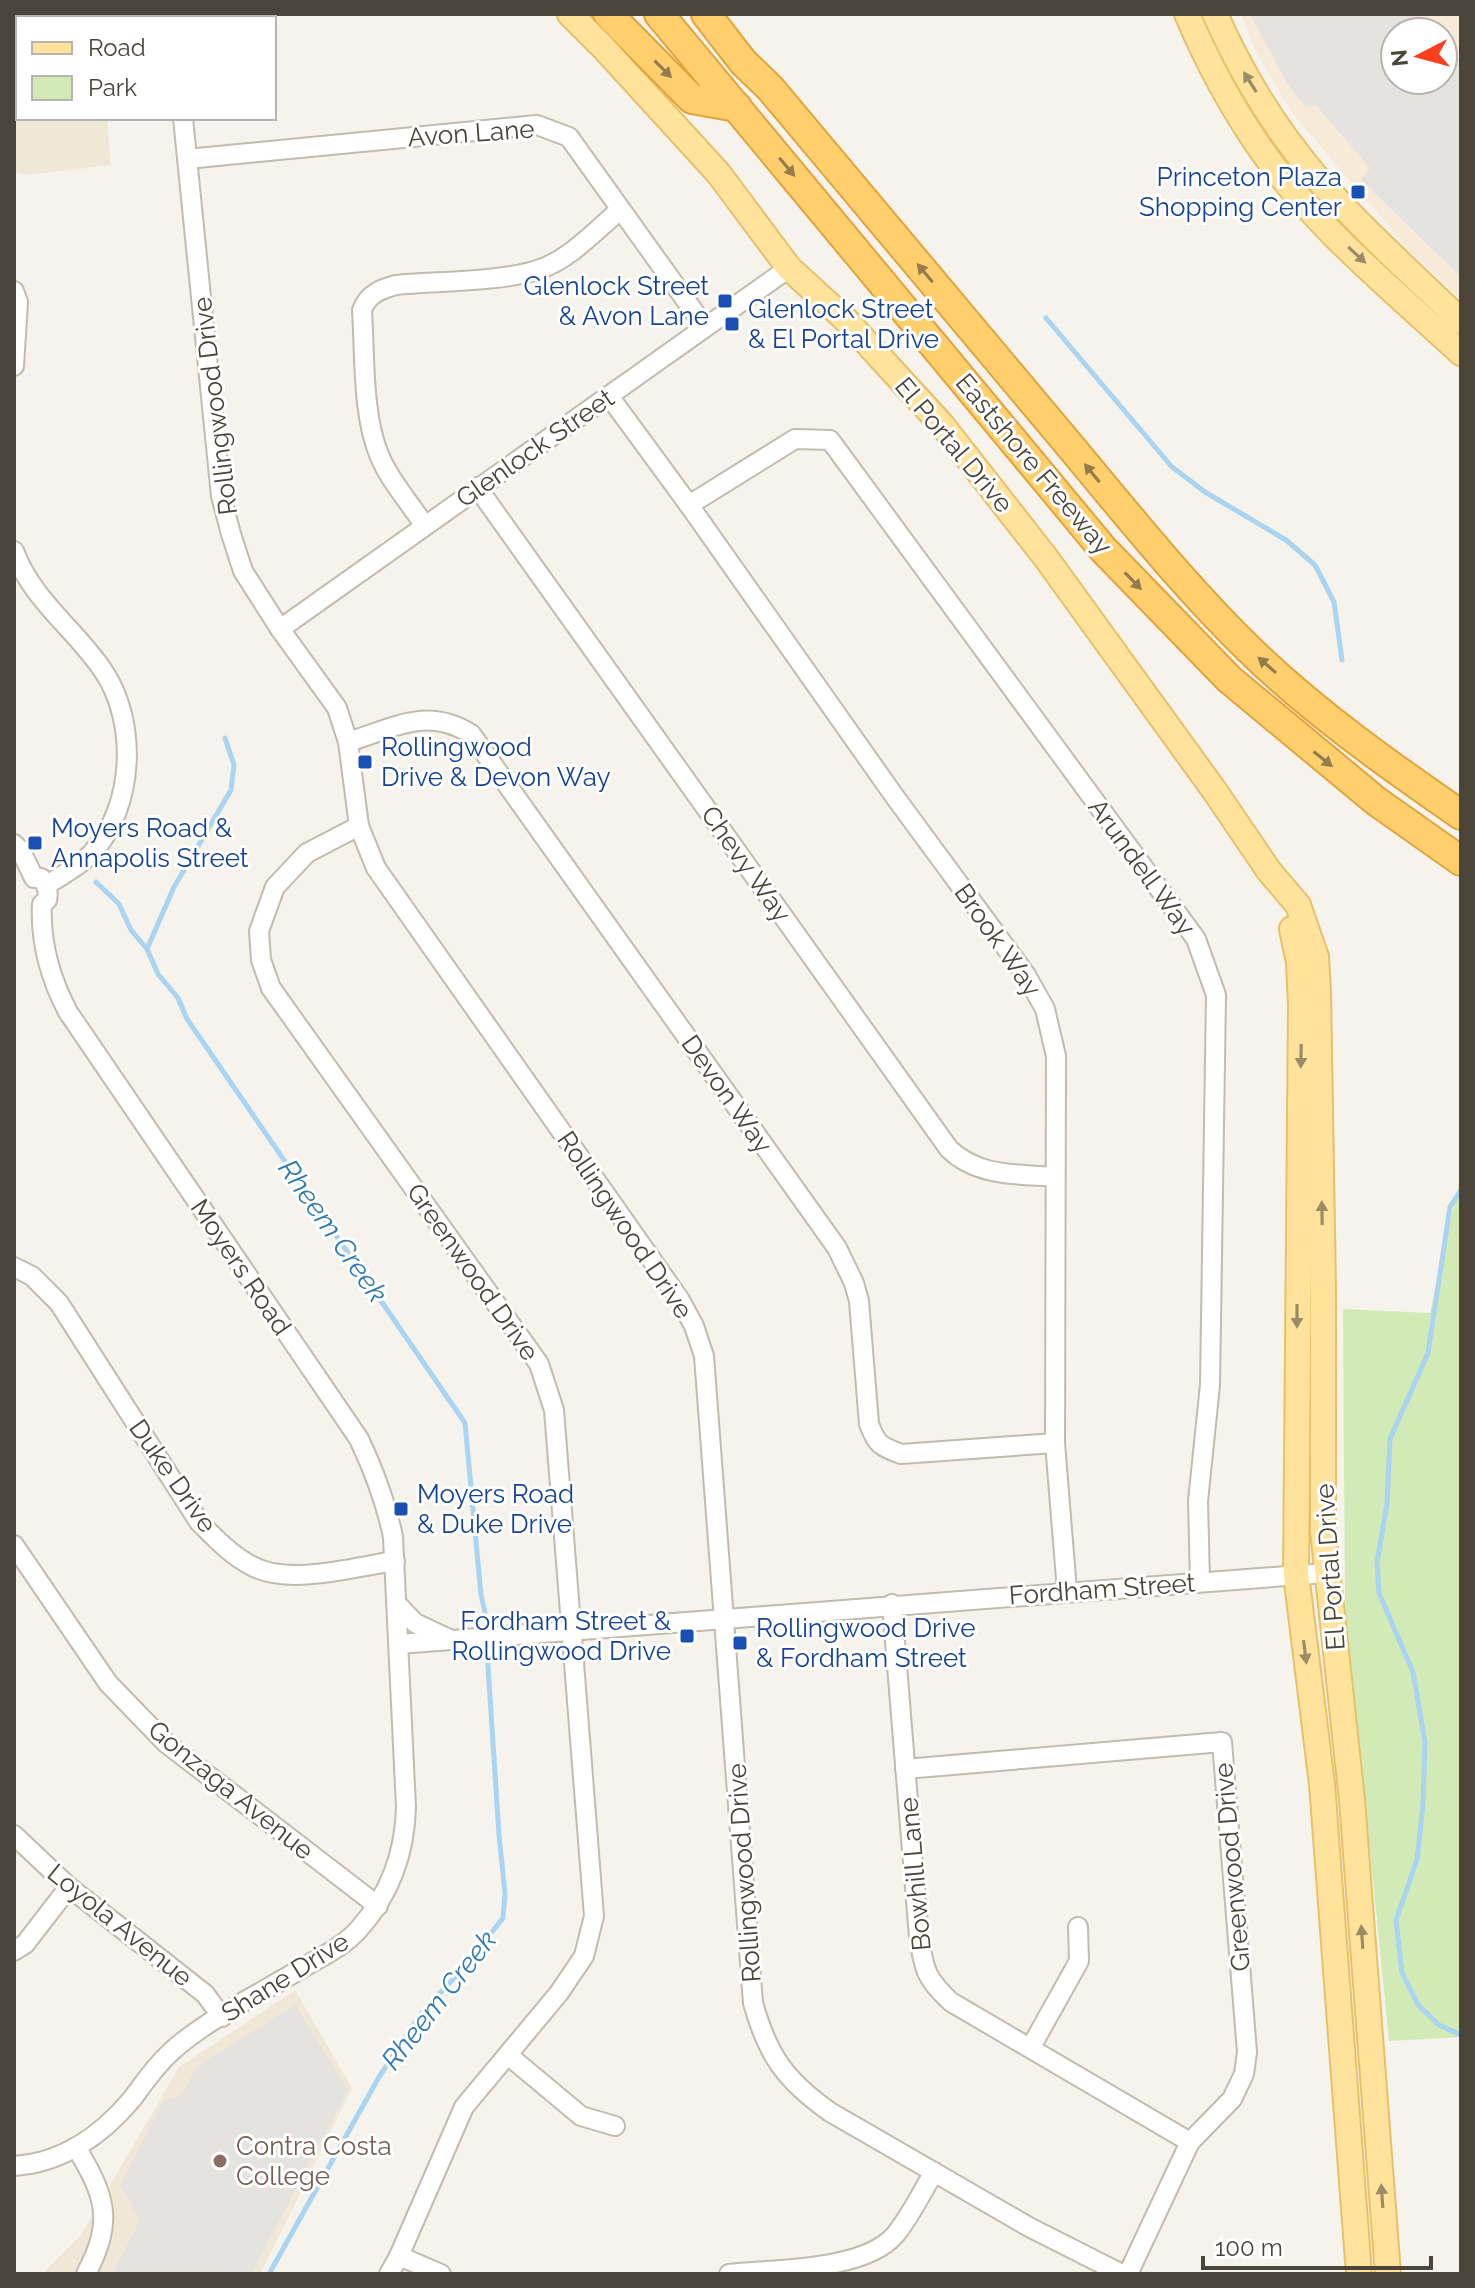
<svg xmlns="http://www.w3.org/2000/svg" width="1475" height="2288" font-family="Raleway,sans-serif">
  <style>
    .commercial { fill: #f7ead8; fill-rule: evenodd }
    .education { fill: #efe8d6 }
    .green { fill: #d2eab5 }
    .parking { fill: #e5e3e0 }
    .lines { fill: none; stroke-linecap: round; stroke-linejoin: round }
    .stream { stroke: #a9d4f2; stroke-width: 5 }
    .minor-casing { stroke: #c2bbae; stroke-width: 22 }
    .major-casing { stroke: #e6c16a; stroke-width: 28 }
    .highway-casing { stroke: #e0a43c; stroke-width: 32 }
    .minor { stroke: #fff; stroke-width: 18 }
    .major { stroke: #ffe39c; stroke-width: 24 }
    .highway { stroke: #ffcf6e; stroke-width: 28 }
    .oneway { fill: #937c4e }
    .oneway2 { fill: #9c8c66 }
    .transit-dot { fill: #1a4fb4; stroke: #fff; stroke-width: 3 }
    .education-dot { fill: #8d6e63; stroke: #fff; stroke-width: 3 }
    .labels { text-anchor: middle; dominant-baseline: central; stroke-width: 6; stroke-linejoin: round; paint-order: stroke }
    .street-label { font-size: 26px; fill: #4b4439; stroke: #fff }
    .transit-label { font-size: 26px; fill: #164399; stroke: #fff; text-anchor: start }
    .education-label { font-size: 26px; fill: #785e54; stroke: #fff; text-anchor: start }
    .water-label { font-size: 28px; font-style: italic; fill: #2e7ab2; stroke: #fff }
  </style>
  <rect width="100%" height="100%" fill="#f6f3ec"/>
  <path class="commercial" d="M1241,14H1461V300L1410,251L1292,113L1255,50ZM1395,32H1443V80H1395Z"/>
  <g class="education">
    <path d="M14,14H78V18H18V118H107L111,165L30,175L14,172Z"/>
    <path d="M295,1990L352,2088L260,2274H42L81,2235L179,2067Z"/>
  </g>
  <path class="green" d="M1461,1173V2037L1389,2041L1345,1602L1343,1309L1430,1313Z"/>
  <g class="parking">
    <path d="M1250,14H1418L1434,32H1395V80H1443V42L1461,62V277L1361,180L1370,168L1316,105L1305,107L1285,80Z"/>
    <path d="M295,2005L348,2090L251,2274H112L140,2220L120,2185L163,2101L182,2095L196,2067Z"/>
  </g>
  <g class="lines">
    <g class="stream">
      <path d="M1046,318L1172,467L1205,492L1286,540L1315,565L1334,602L1342,660"/>
      <path d="M96,882L119,904L131,930L147,949L158,974L178,998L187,1019L465,1423L481,1595L485,1612"/>
      <path d="M147,949L174,887L231,790L234,765L225,738"/>
      <path d="M1461,1190L1450,1207L1428,1353L1390,1439L1387,1504L1377,1562L1379,1593L1413,1672L1425,1743L1423,1804L1417,1860L1396,1920L1402,1973L1418,2005L1439,2025L1461,2035"/>
      <path d="M269,2274L379,2077L421,2014L465,1966L503,1918L505,1893L499,1835L487,1651"/>
    </g>
    <defs>
      <g id="minor">
        <path d="M186,18L187,14"/>
        <path d="M183,118L221,496L231,534L243,571L280,629L337,708L348,742L359,826L376,868L680,1300L694,1326L704,1356L753,2003C768,2056 785,2080 830,2112L1029,2227L1122,2274"/>
        <path d="M187,159L537,125L569,137L705,327"/>
        <path d="M14,291L18,302L14,366"/>
        <path d="M609,396L689,505L895,797L1026,975L1045,1009L1056,1056L1055,1443L1067,1591"/>
        <path d="M477,487L949,1149C978,1177 1017,1174 1055,1177"/>
        <path d="M689,505L795,439L830,440L1196,939L1216,995L1210,1385L1198,1501L1200,1582"/>
        <path d="M424,525C410,503 390,481 380,457C362,416 365,355 362,310C368,294 381,289 396,285C436,281 504,282 540,269C570,259 596,230 620,210"/>
        <path d="M14,551C33,601 73,627 102,669C138,720 135,806 92,853C79,866 62,876 46,885"/>
        <path d="M280,629L789,268"/>
        <path d="M348,742C394,728 427,706 471,734L837,1248L854,1283L859,1301L869,1424C877,1445 880,1446 901,1454L1055,1443"/>
        <path d="M359,826L307,853L275,887L259,931L261,960L271,988L539,1364L554,1410L594,1916L584,1956L559,1993L464,2107L399,2256L389,2274"/>
        <path d="M14,844L21,851L34,878H41C47,886 49,891 47,900L42,904C40,943 50,978 68,1012L359,1439C374,1471 386,1502 393,1537L406,1807C405,1854 390,1894 359,1929C344,1946 323,1956 304,1967C263,1992 217,2014 180,2044C160,2060 147,2079 132,2099C102,2135 62,2163 14,2166"/>
        <path d="M14,1267L32,1276L59,1303L199,1522C216,1539 231,1555 252,1566C289,1586 354,1567 395,1561"/>
        <path d="M14,1545L108,1683L166,1743L378,1906"/>
        <path d="M397,1604L415,1623L449,1639"/>
        <path d="M892,1604L919,1937C924,1970 926,1979 951,2002L1190,2142"/>
        <path d="M399,1644L1326,1573"/>
        <path d="M905,1769L1222,1742L1247,2052L1244,2074L1232,2099L1190,2142L1128,2274"/>
        <path d="M14,1835L69,1887L205,1994L222,2017"/>
        <path d="M14,1951L25,1944L69,1887"/>
        <path d="M1031,2047L1079,1961L1078,1927"/>
        <path d="M509,2056L581,2116L615,2126"/>
        <path d="M76,2147C106,2197 114,2221 86,2274"/>
        <path d="M399,2256L441,2274"/>
        <path d="M729,2274C774,2269 864,2271 895,2235C910,2217 922,2192 934,2172"/>
      </g>
      <g id="major">
        <path d="M570,14L604,48L719,174L789,268L845,319L942,425L1046,558L1214,790L1269,871L1298,905L1316,957L1318,992L1323,1291V1531L1352,1800L1388,2274"/>
        <path d="M1187,14C1207,61 1231,106 1260,148C1313,225 1393,290 1461,353"/>
        <path d="M1215,14C1241,73 1276,130 1318,179C1362,229 1413,275 1461,321"/>
        <path d="M1292,929L1299,962L1301,1005L1296,1574L1322,1784L1359,2274"/>
      </g>
      <g id="highway">
        <path d="M608,14L692,99L737,107"/>
        <path d="M659,14L1103,549L1229,679L1376,801L1461,861"/>
        <path d="M706,14L743,62L770,88C865,201 960,314 1055,428C1120,505 1182,585 1255,655C1318,715 1390,766 1461,815"/>
      </g>
    </defs>
    <use href="#minor" class="minor-casing"/>
    <use href="#major" class="major-casing"/>
    <use href="#highway" class="highway-casing"/>
    <use href="#minor" class="minor"/>
    <use href="#major" class="major"/>
    <use href="#highway" class="highway"/>
  </g>
  <defs><path id="oneway-solid" d="M-6-.8H1V-3.2L6.5 0L1 3.2V.8H-6Z" transform="scale(2)"/></defs>
  <g class="oneway">
    <use href="#oneway-solid" transform="translate(663 69) rotate(45)"/>
    <use href="#oneway-solid" transform="translate(787 167) rotate(50)"/>
    <use href="#oneway-solid" transform="translate(925 273) rotate(-130)"/>
    <use href="#oneway-solid" transform="translate(1092 473) rotate(-129)"/>
    <use href="#oneway-solid" transform="translate(1133 581) rotate(46)"/>
    <use href="#oneway-solid" transform="translate(1267 665) rotate(-139)"/>
    <use href="#oneway-solid" transform="translate(1323 759) rotate(39)"/>
  </g>
  <g class="oneway2">
    <use href="#oneway-solid" transform="translate(1250 82) rotate(-122)"/>
    <use href="#oneway-solid" transform="translate(1357 255) rotate(43)"/>
    <use href="#oneway-solid" transform="translate(1301 1056) rotate(91)"/>
    <use href="#oneway-solid" transform="translate(1322 1213) rotate(-91)"/>
    <use href="#oneway-solid" transform="translate(1297 1316) rotate(90)"/>
    <use href="#oneway-solid" transform="translate(1305 1652) rotate(83)"/>
    <use href="#oneway-solid" transform="translate(1362 1937) rotate(-94)"/>
    <use href="#oneway-solid" transform="translate(1382 2196) rotate(-94)"/>
  </g>
  <g class="transit-dot">
    <rect x="1350" y="184" width="16" height="16" rx="4"/>
    <rect x="717" y="293" width="16" height="16" rx="4"/>
    <rect x="724" y="316" width="16" height="16" rx="4"/>
    <rect x="357" y="754" width="16" height="16" rx="4"/>
    <rect x="27" y="835" width="16" height="16" rx="4"/>
    <rect x="393" y="1501" width="16" height="16" rx="4"/>
    <rect x="679" y="1628" width="16" height="16" rx="4"/>
    <rect x="732" y="1635" width="16" height="16" rx="4"/>
  </g>
  <circle class="education-dot" cx="220" cy="2161" r="8"/>
  <g class="labels">
    <g class="street-label">
      <text transform="translate(471 133) rotate(-4)">Avon Lane</text>
      <text transform="translate(215 406) rotate(-97)">Rollingwood Drive</text>
      <text transform="translate(954 445) rotate(50)">El Portal Drive</text>
      <text transform="translate(535 448) rotate(-35)">Glenlock Street</text>
      <text transform="translate(1034 464) rotate(50)">Eastshore Freeway</text>
      <text transform="translate(746 864) rotate(55)">Chevy Way</text>
      <text transform="translate(1142 867) rotate(54)">Arundell Way</text>
      <text transform="translate(998 940) rotate(55)">Brook Way</text>
      <text transform="translate(727 1094) rotate(55)">Devon Way</text>
      <text transform="translate(625 1225) rotate(56)">Rollingwood Drive</text>
      <text transform="translate(241 1267) rotate(56)">Moyers Road</text>
      <text transform="translate(473 1272) rotate(55)">Greenwood Drive</text>
      <text transform="translate(173 1476) rotate(55)">Duke Drive</text>
      <text transform="translate(1330 1567) rotate(-94)">El Portal Drive</text>
      <text transform="translate(1102 1589) rotate(-4)">Fordham Street</text>
      <text transform="translate(231 1790) rotate(39)">Gonzaga Avenue</text>
      <text transform="translate(1232 1867) rotate(-95)">Greenwood Drive</text>
      <text transform="translate(744 1873) rotate(-94)">Rollingwood Drive</text>
      <text transform="translate(915 1874) rotate(-95)">Bowhill Lane</text>
      <text transform="translate(120 1925) rotate(39)">Loyola Avenue</text>
      <text transform="translate(285 1977) rotate(-32)">Shane Drive</text>
    </g>
    <g class="transit-label">
      <text x="1342" y="177" text-anchor="end">Princeton Plaza<tspan x="1342" dy="30">Shopping Center</tspan></text>
      <text x="709" y="286" text-anchor="end">Glenlock Street<tspan x="709" dy="30">&amp; Avon Lane</tspan></text>
      <text x="748" y="309">Glenlock Street<tspan x="748" dy="30">&amp; El Portal Drive</tspan></text>
      <text x="381" y="747">Rollingwood<tspan x="381" dy="30">Drive &amp; Devon Way</tspan></text>
      <text x="51" y="828">Moyers Road &amp;<tspan x="51" dy="30">Annapolis Street</tspan></text>
      <text x="417" y="1494">Moyers Road<tspan x="417" dy="30">&amp; Duke Drive</tspan></text>
      <text x="671" y="1621" text-anchor="end">Fordham Street &amp;<tspan x="671" dy="30">Rollingwood Drive</tspan></text>
      <text x="756" y="1628">Rollingwood Drive<tspan x="756" dy="30">&amp; Fordham Street</tspan></text>
    </g>
    <g class="education-label">
      <text x="236" y="2146">Contra Costa<tspan x="236" dy="30">College</tspan></text>
    </g>
    <g class="water-label">
      <text transform="translate(333 1231) rotate(55)">Rheem Creek</text>
      <text transform="translate(439 2000) rotate(-52)">Rheem Creek</text>
    </g>
  </g>
  <rect width="1475" height="2288" fill="none" stroke="#4b4439" stroke-width="32"/>
  <rect x="16" y="16" width="260" height="104" fill="#ffffff" stroke="#b7b4b0" stroke-width="2"/>
  <rect x="32" y="42" width="40" height="12" fill="#ffe39c" stroke="#b7b4b0" stroke-width="2"/>
  <text x="88" y="56" font-size="24" fill="#4b4439">Road</text>
  <rect x="32" y="76" width="40" height="24" fill="#d2eab5" stroke="#b7b4b0" stroke-width="2"/>
  <text x="88" y="96" font-size="24" fill="#4b4439">Park</text>
  <g transform="translate(1419 56) rotate(264)"><circle r="38" fill="#ffffff" stroke="#b7b4b0" stroke-width="2"/>
  <path d="M0-6L14 30L0 20L-14 30Z" fill="#fc3f1d"/>
  <text y="-12" font-size="22" font-weight="bold" text-anchor="middle" fill="#4b4439">N</text>
  </g>
  <path d="M1203 2256v12h228v-12" fill="none" stroke="#4b4439" stroke-width="4"/>
  <text x="1215" y="2256" font-size="24" fill="#4b4439" stroke="#ffffff" stroke-width="6" paint-order="stroke">100 m</text>
</svg>
